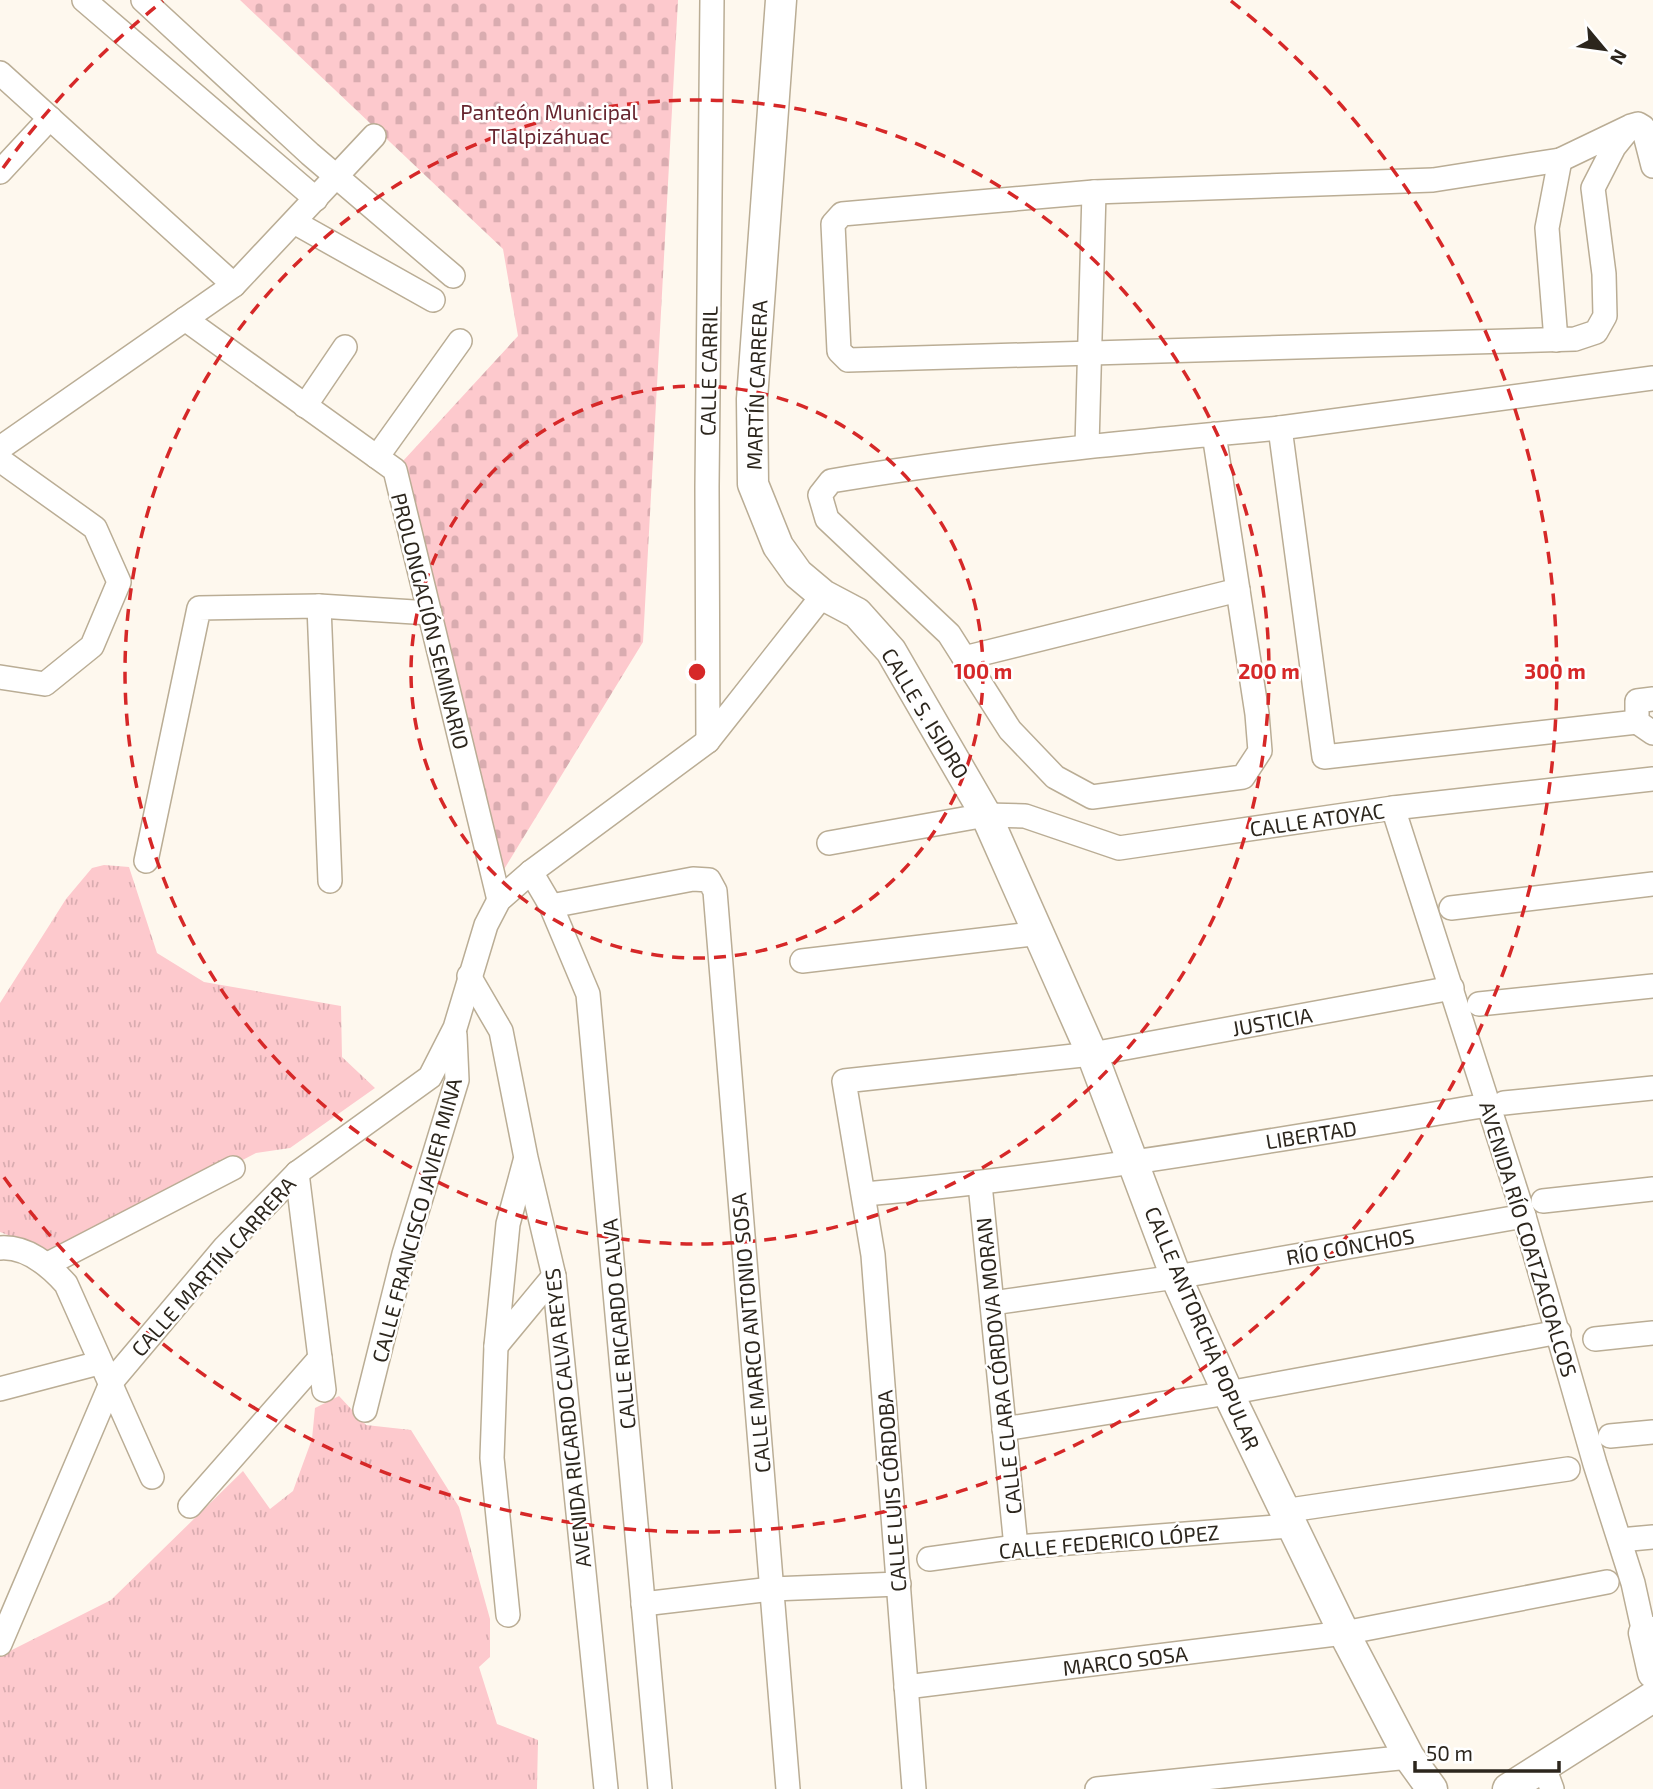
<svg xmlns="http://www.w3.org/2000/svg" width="1653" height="1789" font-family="'Exo 2',sans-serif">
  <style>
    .grass { fill: url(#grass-tufts) }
    .cemetery { fill: url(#cemetery-stones) }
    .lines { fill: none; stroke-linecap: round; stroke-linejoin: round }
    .minor-casing { stroke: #baad95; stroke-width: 26 }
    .major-casing { stroke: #baad95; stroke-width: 33 }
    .minor { stroke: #fff; stroke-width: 23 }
    .major { stroke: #fff; stroke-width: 30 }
    .ring { fill: none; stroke: #d62828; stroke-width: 3.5; stroke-dasharray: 12 9 }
    .labels { text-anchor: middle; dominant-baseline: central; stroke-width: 5; stroke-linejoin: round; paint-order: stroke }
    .park-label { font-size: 21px; fill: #67252f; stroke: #fff }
    .street-label { font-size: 21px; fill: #2c261d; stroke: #fff }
    .centre { fill: #d62828; stroke: #fff; stroke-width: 3.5 }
    .ring-label { font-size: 21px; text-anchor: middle; font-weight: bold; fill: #d62828; stroke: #fff; stroke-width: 5; stroke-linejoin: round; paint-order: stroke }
  </style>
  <defs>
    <pattern id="grass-tufts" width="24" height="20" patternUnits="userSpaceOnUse" patternTransform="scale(1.75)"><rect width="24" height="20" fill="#fdc9cd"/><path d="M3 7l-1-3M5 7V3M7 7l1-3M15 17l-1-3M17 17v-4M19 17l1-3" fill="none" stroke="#d9acb0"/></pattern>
    <pattern id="cemetery-stones" width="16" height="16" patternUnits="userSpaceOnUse" patternTransform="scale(1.75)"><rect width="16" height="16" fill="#fdc9cd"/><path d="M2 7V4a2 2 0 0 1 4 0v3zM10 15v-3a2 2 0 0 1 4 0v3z" fill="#d9acb0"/></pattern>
  </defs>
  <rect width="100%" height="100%" fill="#fef8ee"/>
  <g class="grass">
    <path d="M104,865L129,867L157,953L204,982L341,1006L342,1057L375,1088L290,1148L256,1153L60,1255L0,1232V1003L66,899L92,868Z"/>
    <path d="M339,1396L366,1425L411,1430L459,1507L490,1619V1657L479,1667L497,1724L538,1740L537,1789H0V1656L111,1600L243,1471L270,1509L293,1491L312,1439L315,1408Z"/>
  </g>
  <path class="cemetery" d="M240,0H678L643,642L503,871L403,461L518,336L503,249Z"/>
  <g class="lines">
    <defs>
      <g id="minor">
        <path d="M84,0L316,199"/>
        <path d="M143,0L310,154L453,276"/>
        <path d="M0,73L234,285"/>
        <path d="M1631,126L1614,147L1593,188L1604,274L1605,316L1596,332L1575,339L848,360L839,351L833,224L842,214L1094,192L1433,180L1560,160L1631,126L1638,124L1643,127L1653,166"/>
        <path d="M0,172L50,118"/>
        <path d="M294,222L433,300"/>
        <path d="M185,319L395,470L499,900"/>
        <path d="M1556,340L1547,228L1560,160"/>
        <path d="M305,406L345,347"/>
        <path d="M1214,434L1257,714L1260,751L1243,777L1092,797L1055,777L1010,730L949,634L827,519L820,495L831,481C980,456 1130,442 1280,428"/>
        <path d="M1087,446L1094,192"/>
        <path d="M0,448L234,285L374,136"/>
        <path d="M377,457L460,341"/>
        <path d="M0,460L95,528L119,582L92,646L45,684L0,677"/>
        <path d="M319,606L330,881"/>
        <path d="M964,658L1238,590"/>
        <path d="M1653,699L1637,701V722L1653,733"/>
        <path d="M1637,722L1324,757L1280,428L1653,378"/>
        <path d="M708,741L707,487L712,0"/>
        <path d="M1393,808L1524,1216L1595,1464L1633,1583L1644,1633"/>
        <path d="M829,843L986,815L1025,816L1119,848L1393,808L1653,779"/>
        <path d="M146,861L199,608L319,606L430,613"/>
        <path d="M531,872L551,906L588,994L660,1789"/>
        <path d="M551,906L693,879L709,880L715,891L788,1789"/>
        <path d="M1451,908L1653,884"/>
        <path d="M802,961L1041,933"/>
        <path d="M469,976L501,1031L526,1158L554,1276L606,1789"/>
        <path d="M1479,1004L1653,986"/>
        <path d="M1504,1103L1653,1088"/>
        <path d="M297,1173L324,1390"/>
        <path d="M980,1184L1016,1547"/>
        <path d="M865,1194C1074,1176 1281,1139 1488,1105"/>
        <path d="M1543,1201L1653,1189"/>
        <path d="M0,1248C27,1246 49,1265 66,1284L152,1477"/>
        <path d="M48,1264L233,1168"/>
        <path d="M992,1303L1176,1277L1524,1216"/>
        <path d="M1595,1339L1653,1333"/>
        <path d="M496,1346L554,1276"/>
        <path d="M0,1389L99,1363"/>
        <path d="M365,1410L404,1254L457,1080L455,1035"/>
        <path d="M1004,1429L1228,1393L1559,1332"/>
        <path d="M1610,1436L1653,1432"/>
        <path d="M190,1506L320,1358"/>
        <path d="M1283,1511L1568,1469"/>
        <path d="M1620,1540L1653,1537"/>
        <path d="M929,1559L1016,1547L1290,1526"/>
        <path d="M643,1604L772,1589L899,1584"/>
        <path d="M508,1615L492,1458L496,1346L508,1224L525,1161"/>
        <path d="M0,1644L112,1381L225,1247L297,1173L430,1077L455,1028L486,925L499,900L531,872L708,741L823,595"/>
        <path d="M906,1687L1344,1633L1607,1582"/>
        <path d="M1543,1764L1552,1789"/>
        <path d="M914,1789L873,1255L844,1081L1092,1054L1452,988"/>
        <path d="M1097,1789L1409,1757"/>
      </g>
      <g id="major">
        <path d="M781,0L752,399L753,484L778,546L798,574L823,595L857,613L891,651L986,815L1092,1054L1176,1277L1228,1393L1344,1633L1409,1757L1432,1789"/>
        <path d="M1653,1632L1644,1633L1653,1673"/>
        <path d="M1508,1789L1653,1697"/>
      </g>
    </defs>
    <use href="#minor" class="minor-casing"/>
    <use href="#major" class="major-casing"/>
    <use href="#minor" class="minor"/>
    <use href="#major" class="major"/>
  </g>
  <g class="ring">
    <circle cx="697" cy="672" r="286"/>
    <circle cx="697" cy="672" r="572"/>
    <path d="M3 168A858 858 0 0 1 163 1M1231 1A858 858 0 1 1 3 1176"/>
  </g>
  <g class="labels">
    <g class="park-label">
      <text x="549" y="111">Panteón Municipal<tspan x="549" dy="24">Tlalpizáhuac</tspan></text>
    </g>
    <g class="street-label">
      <text transform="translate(708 371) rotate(-89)">CALLE CARRIL</text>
      <text transform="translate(756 385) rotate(-88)">MARTÍN CARRERA</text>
      <text transform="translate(431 621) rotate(76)">PROLONGACIÓN SEMINARIO</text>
      <text transform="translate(926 713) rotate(59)">CALLE S. ISIDRO</text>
      <text transform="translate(1317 819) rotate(-8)">CALLE ATOYAC</text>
      <text transform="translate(1272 1021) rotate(-10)">JUSTICIA</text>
      <text transform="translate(1311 1134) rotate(-9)">LIBERTAD</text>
      <text transform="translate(416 1220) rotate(-75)">CALLE FRANCISCO JAVIER MINA</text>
      <text transform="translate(1529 1239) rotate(73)">AVENIDA RÍO COATZACOALCOS</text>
      <text transform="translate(1350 1246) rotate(-10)">RÍO CONCHOS</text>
      <text transform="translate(213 1266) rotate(-48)">CALLE MARTÍN CARRERA</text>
      <text transform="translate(618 1324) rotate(-95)">CALLE RICARDO CALVA</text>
      <text transform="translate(1203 1328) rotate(67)">CALLE ANTORCHA POPULAR</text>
      <text transform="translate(750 1333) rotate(-95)">CALLE MARCO ANTONIO SOSA</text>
      <text transform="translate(998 1366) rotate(-96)">CALLE CLARA CÓRDOVA MORAN</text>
      <text transform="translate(567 1418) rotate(-96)">AVENIDA RICARDO CALVA REYES</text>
      <text transform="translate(891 1491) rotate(-94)">CALLE LUIS CÓRDOBA</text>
      <text transform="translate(1109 1541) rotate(-5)">CALLE FEDERICO LÓPEZ</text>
      <text transform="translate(1125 1660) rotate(-7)">MARCO SOSA</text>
    </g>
  </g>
  <circle cx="697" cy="672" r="10" class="centre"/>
  <g class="ring-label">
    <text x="983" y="679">100 m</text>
    <text x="1269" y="679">200 m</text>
    <text x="1555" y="679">300 m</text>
  </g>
  <g transform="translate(1604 49) rotate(119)" stroke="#ffffff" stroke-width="5" paint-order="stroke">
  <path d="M0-5L12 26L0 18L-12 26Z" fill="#2c261d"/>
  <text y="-10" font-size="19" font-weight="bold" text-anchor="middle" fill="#2c261d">N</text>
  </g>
  <path d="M1415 1761v10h144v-10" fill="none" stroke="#2c261d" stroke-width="3.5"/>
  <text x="1426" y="1761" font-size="21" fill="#2c261d" stroke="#ffffff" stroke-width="5" paint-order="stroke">50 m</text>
</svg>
